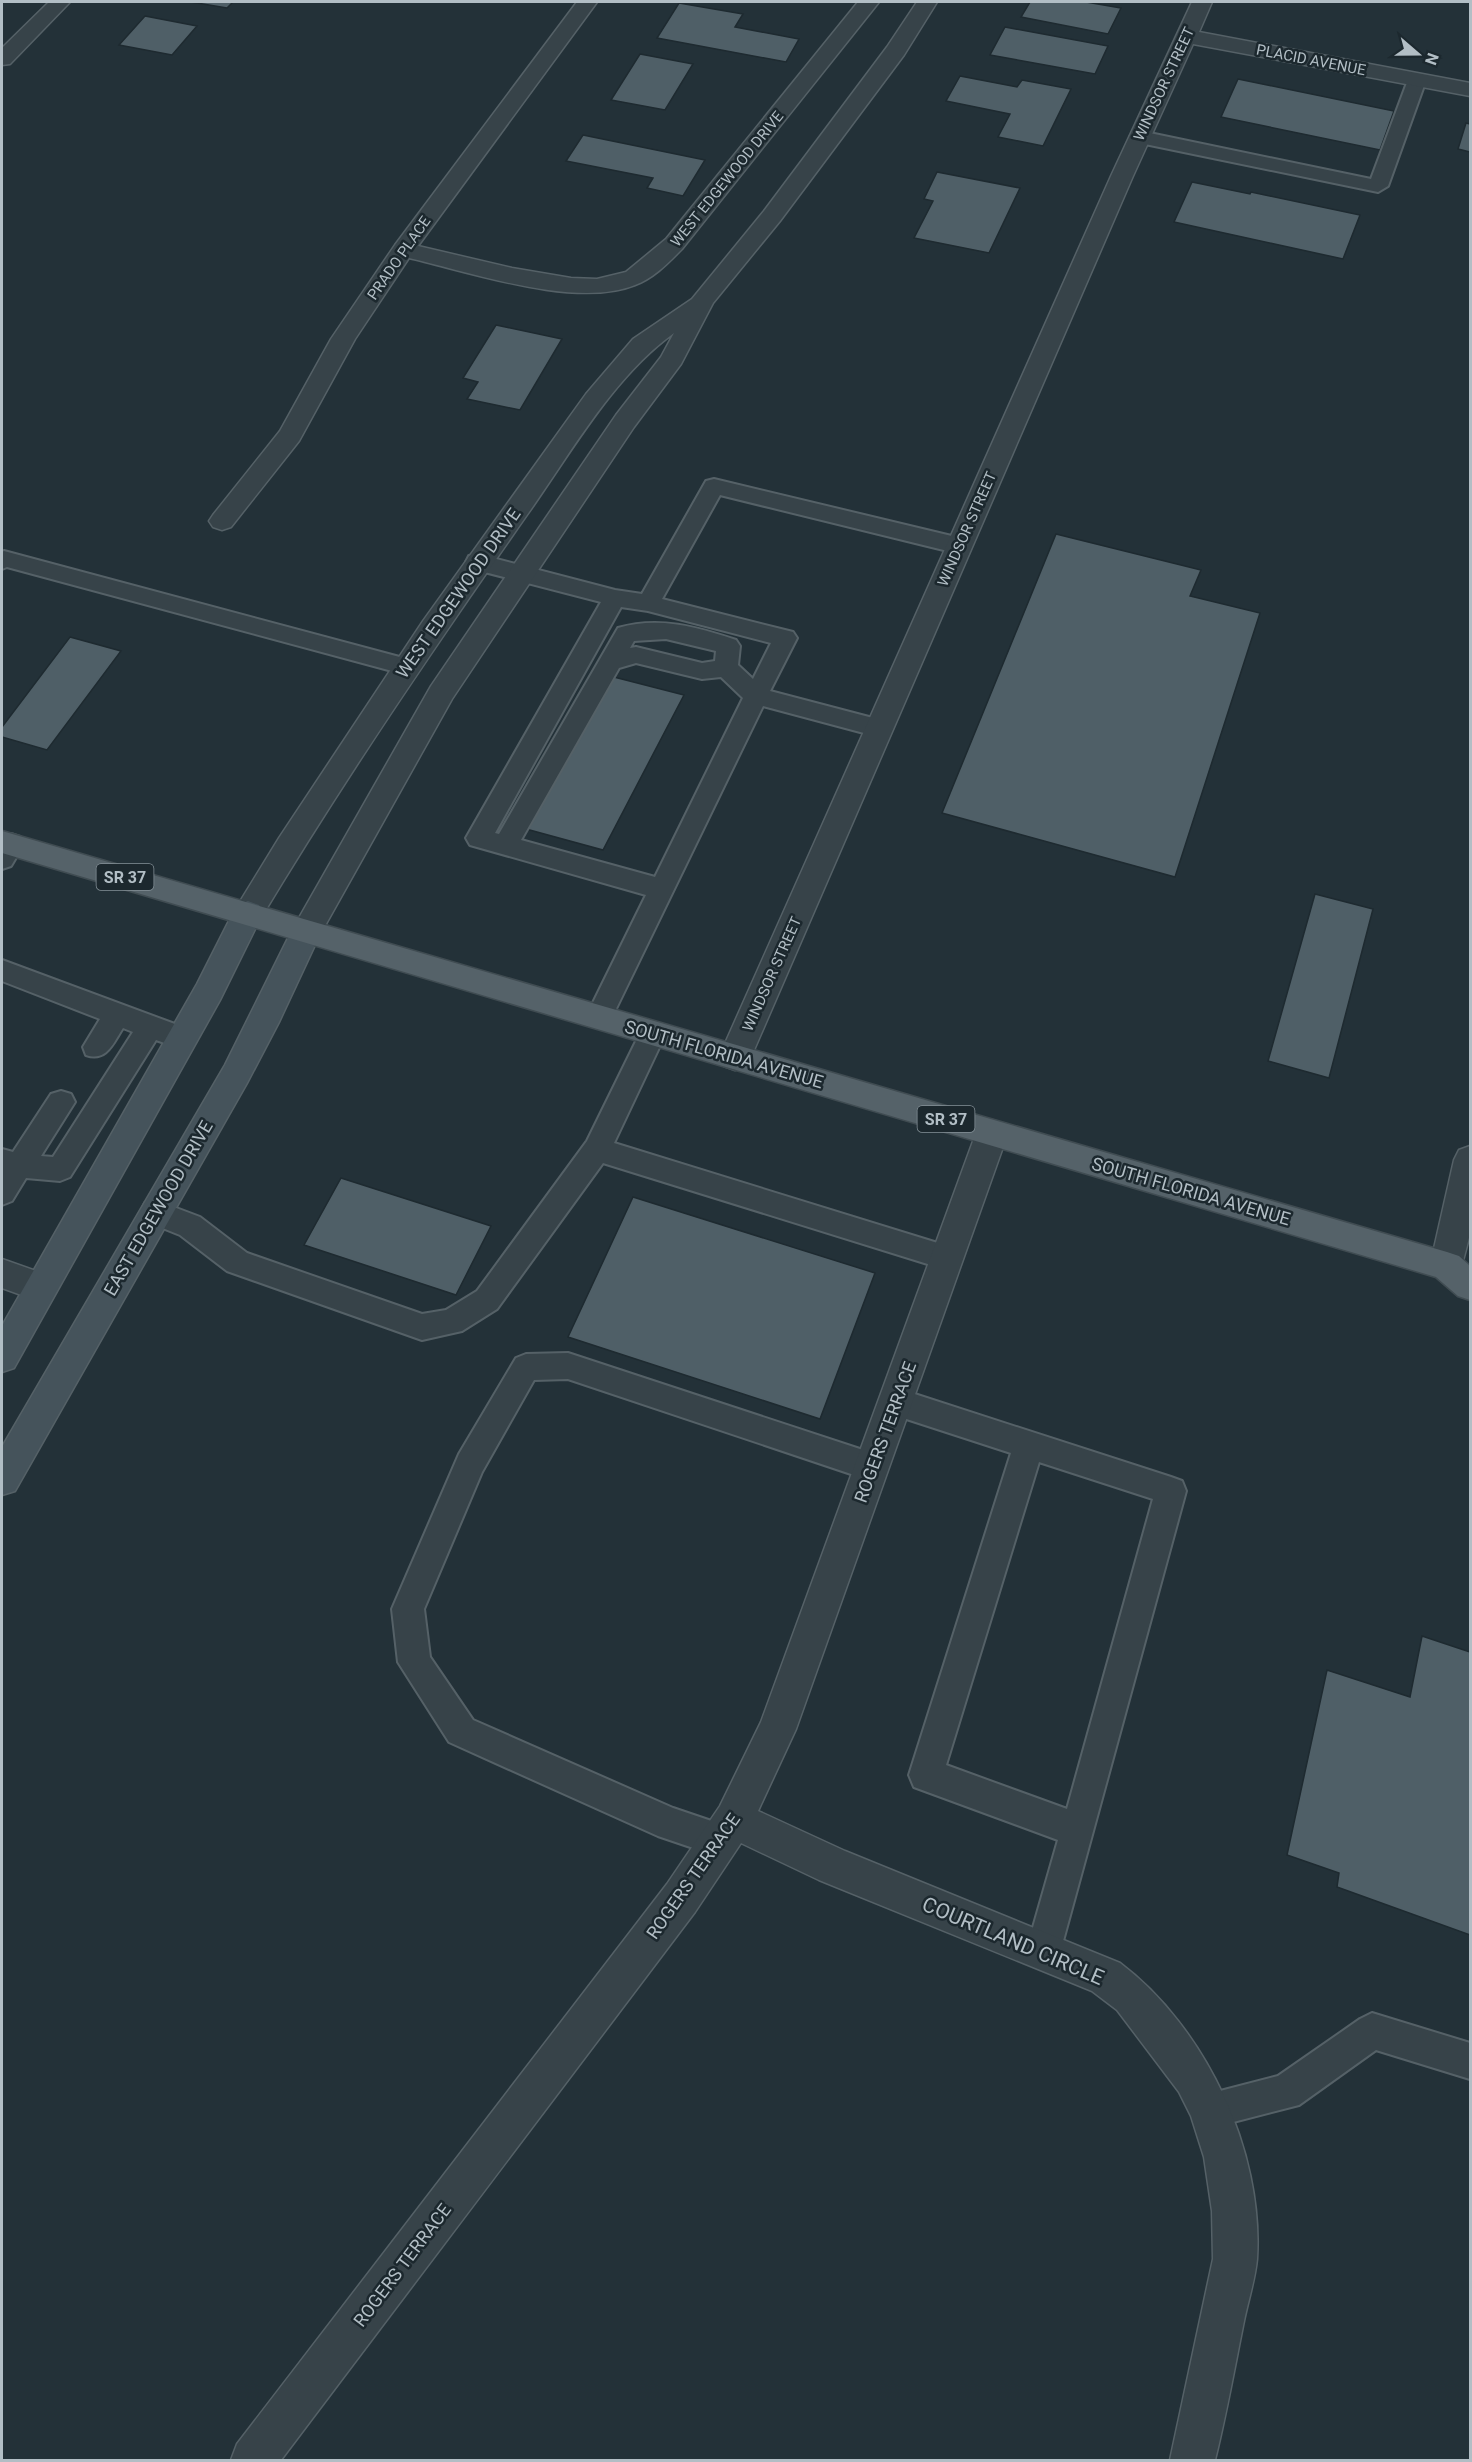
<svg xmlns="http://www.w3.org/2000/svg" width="1472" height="2462" font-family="Roboto,sans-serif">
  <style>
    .building { fill: #4f5f67; stroke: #1e2a30; stroke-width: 1.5 }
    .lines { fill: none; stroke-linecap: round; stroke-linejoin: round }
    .lane-casing { stroke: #556167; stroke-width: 4 }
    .street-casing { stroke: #556167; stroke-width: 3 }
    .secondary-casing { stroke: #556167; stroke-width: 3 }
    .primary-casing { stroke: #404c52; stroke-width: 3 }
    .lane { fill: #374349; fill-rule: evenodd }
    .street { fill: #374349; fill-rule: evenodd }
    .secondary { fill: #45535b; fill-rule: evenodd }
    .primary { fill: #556269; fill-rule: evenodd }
    .labels { text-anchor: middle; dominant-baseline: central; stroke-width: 5; stroke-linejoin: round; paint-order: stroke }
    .far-street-label { font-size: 15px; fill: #b2bec5; stroke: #1c282e }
    .shield { fill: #1c282e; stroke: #859198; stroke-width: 1.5 }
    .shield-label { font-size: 16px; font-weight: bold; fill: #b2bec5 }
    .street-label { font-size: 18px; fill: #b2bec5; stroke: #1c282e }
    .near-street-label { font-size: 21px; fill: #b2bec5; stroke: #1c282e }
  </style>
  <rect width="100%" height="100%" fill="#233138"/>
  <g class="building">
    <path d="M191,2H233L227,8Z"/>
    <path d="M1030,2H1086L1121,8L1108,34L1021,17Z"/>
    <path d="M679,3L743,14L735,27L799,39L786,62L657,38Z"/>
    <path d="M145,16L197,26L172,55L119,45Z"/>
    <path d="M1005,27L1108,46L1095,74L990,55Z"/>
    <path d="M640,54L693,64L665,110L611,100Z"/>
    <path d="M960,76L1017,87L1022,80L1071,89L1043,146L998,137L1010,114L946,101Z"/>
    <path d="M1238,79L1394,111L1380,150L1221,117Z"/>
    <path d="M1466,123L1470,124V152L1458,149Z"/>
    <path d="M583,135L705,160L683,196L647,188L653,178L566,161Z"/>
    <path d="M937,172L1020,188L989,253L914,238L933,201L924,199Z"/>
    <path d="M1192,182L1250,194L1251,192L1360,215L1343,259L1174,222Z"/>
    <path d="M496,325L562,339L520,410L467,399L478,382L463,378Z"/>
    <path d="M1056,534L1201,570L1190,596L1260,613L1175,877L942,813Z"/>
    <path d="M70,637L121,651L47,750L2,737V727Z"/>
    <path d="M610,676L684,695L603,850L526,829Z"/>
    <path d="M1315,894L1373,909L1329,1078L1268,1061Z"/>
    <path d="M341,1178L491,1226L456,1295L304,1245Z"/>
    <path d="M633,1197L875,1273L820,1419L568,1337Z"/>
    <path d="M1422,1636L1470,1652V1935L1337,1887L1339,1873L1287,1855L1327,1670L1410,1697Z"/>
  </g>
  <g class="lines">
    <defs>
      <g id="lane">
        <path d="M1417,74L1426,80L1388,186L1378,192L1140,143L1130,137L1140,131L1371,179L1408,80Z"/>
        <path d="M714,479L960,538L968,541L971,546L968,551L960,554L720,495L662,599L793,632L797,638L770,691L888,722L891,728L888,734L879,737L763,706L612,1017L608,1025L599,1028L590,1025L586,1017L646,895L470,845L466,838L601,602L469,568L466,562L469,556L477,554L615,590L642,594L706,481ZM621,607L648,611L771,643L753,679L738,665L740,646L736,640C697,627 659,616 618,628L499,834L495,833ZM666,639L716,651L715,661L702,663L636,647L630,648L634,641ZM636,663L702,679L721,677L743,698L655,877L521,840L619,668Z"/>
        <path d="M4,551L407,659L415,661L419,667L415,673L407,675L7,567L2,569V552Z"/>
        <path d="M11,834L20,837L24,844L11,866L2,869V838Z"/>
        <path d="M2,960L191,1030L195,1038L191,1046L182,1049L156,1040L70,1177L60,1181L26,1178L12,1201L2,1205V1149L13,1152L51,1094L61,1091L71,1094L75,1102L41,1156L53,1157L133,1032L123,1028C113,1043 107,1062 86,1055L83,1047L100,1019L2,981Z"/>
        <path d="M653,1022L662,1025L666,1033L614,1143L957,1249L961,1258L957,1267L947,1270L603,1163L497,1309L462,1331L422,1340L227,1271L180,1235L145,1221L141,1212L145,1203L155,1200L200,1217L247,1253L422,1314L446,1310L477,1291L587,1141L644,1025Z"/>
        <path d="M568,1353L872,1453L883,1457L887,1467L883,1477L872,1481L568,1379L534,1380L482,1472L424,1609L430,1657L473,1720L673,1808L732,1828L737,1840L732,1852L720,1857L658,1836L449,1742L398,1662L392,1609L459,1454L516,1358L526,1354Z"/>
        <path d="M896,1388L1171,1477L1182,1481L1186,1491L1060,1952L1055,1964L1043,1969L1031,1964L1026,1952L1058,1840L914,1787L909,1775L1011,1453L885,1412L881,1402L885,1392ZM1039,1462L1153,1499L1067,1809L946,1765Z"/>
        <path d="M1372,2013L1470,2043V2079L1376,2050L1299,2105L1210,2128L1197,2123L1192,2110L1197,2097L1278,2076L1360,2019Z"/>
      </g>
      <g id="street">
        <path d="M49,2H70L10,64L2,65V48Z"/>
        <path d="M577,2H597L418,246L512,268L571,278L597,279L626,272L666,239L858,2H879L682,249C668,263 654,278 635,285C576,309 470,272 409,258L355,339L299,441L231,527L222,530L213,527L209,521L213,515L280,431L331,339L395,245Z"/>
        <path d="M917,2H937L904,55L780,221L713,303L681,364L634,427L452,699L317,940L306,944L295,940L291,932L431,686L616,415L661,357L674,333C613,377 572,451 529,512C435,646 343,781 259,921L248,925L237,921L233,913L279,838L423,621L586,394L633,339L692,299L764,211L887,47Z"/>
        <path d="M1192,2H1212L1199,32L1470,83V96L1193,44L1133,176L751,1057L746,1066L735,1070L724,1066L719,1057L1111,176Z"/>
        <path d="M992,1120L1003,1124L1008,1133L796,1729L758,1811L845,1851L1120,1963C1205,2027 1264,2151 1257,2259C1255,2281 1247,2304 1243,2326C1234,2371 1226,2416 1215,2460H1170L1213,2259L1212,2211L1204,2157L1191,2116L1179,2092L1117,2010L1092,1991L819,1880L741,1843L695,1912L281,2460H231L237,2444L667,1884L720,1806L761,1722L976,1133L981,1124Z"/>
        <path d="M1470,1146V1234L1459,1276L1447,1280L1435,1276L1430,1266L1454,1160L1459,1150Z"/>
        <path d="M2,1259L53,1277L58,1287L53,1297L41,1302L2,1288Z"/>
      </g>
      <g id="secondary">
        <path d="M248,901L259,905L263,913L220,1000L14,1368L2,1372V1326L197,984L237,905Z"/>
        <path d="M306,920L317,924L321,932L279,1022L247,1083L15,1491L2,1495V1447L225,1065L295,924Z"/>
      </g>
      <path id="primary" d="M2,831L1447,1252L1459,1256L1470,1266V1300L1458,1296L1436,1277L2,853Z"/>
    </defs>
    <use href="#lane" class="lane-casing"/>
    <use href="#street" class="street-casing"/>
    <use href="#secondary" class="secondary-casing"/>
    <use href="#primary" class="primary-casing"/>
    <use href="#lane" class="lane"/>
    <use href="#street" class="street"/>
    <use href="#secondary" class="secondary"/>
    <use href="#primary" class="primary"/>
  </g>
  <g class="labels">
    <g class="far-street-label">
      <text transform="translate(1311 60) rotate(11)">PLACID AVENUE</text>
      <text transform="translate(1164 84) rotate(-65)">WINDSOR STREET</text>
      <text transform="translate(727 179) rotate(-51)">WEST EDGEWOOD DRIVE</text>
      <text transform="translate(399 258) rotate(-55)">PRADO PLACE</text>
      <text transform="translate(967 529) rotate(-66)">WINDSOR STREET</text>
      <text transform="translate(772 974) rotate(-66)">WINDSOR STREET</text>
    </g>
    <g class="shield">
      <rect x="96.5" y="864" width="57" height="26" rx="4.5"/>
      <rect x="917.5" y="1106" width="57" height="26" rx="4.5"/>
    </g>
    <g class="shield-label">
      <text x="125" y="877">SR 37</text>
      <text x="946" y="1119">SR 37</text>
    </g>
    <g class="street-label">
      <text transform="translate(458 593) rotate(-55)">WEST EDGEWOOD DRIVE</text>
      <text transform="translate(724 1054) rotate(16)">SOUTH FLORIDA AVENUE</text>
      <text transform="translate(1191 1191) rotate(16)">SOUTH FLORIDA AVENUE</text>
      <text transform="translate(158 1208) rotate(-60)">EAST EDGEWOOD DRIVE</text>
      <text transform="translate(885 1432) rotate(-70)">ROGERS TERRACE</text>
      <text transform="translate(693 1876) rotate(-55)">ROGERS TERRACE</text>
      <text transform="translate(402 2265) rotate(-53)">ROGERS TERRACE</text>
    </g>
    <g class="near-street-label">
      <text transform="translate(1013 1941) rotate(23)">COURTLAND CIRCLE</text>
    </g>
  </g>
  <rect width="1472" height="2462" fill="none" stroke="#b2bec5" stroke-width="6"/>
  <g transform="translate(1418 54) rotate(110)" stroke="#1c282e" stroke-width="4.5" paint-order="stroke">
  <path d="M0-4.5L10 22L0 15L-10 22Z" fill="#b2bec5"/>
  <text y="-9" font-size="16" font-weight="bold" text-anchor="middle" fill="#b2bec5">N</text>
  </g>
</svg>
